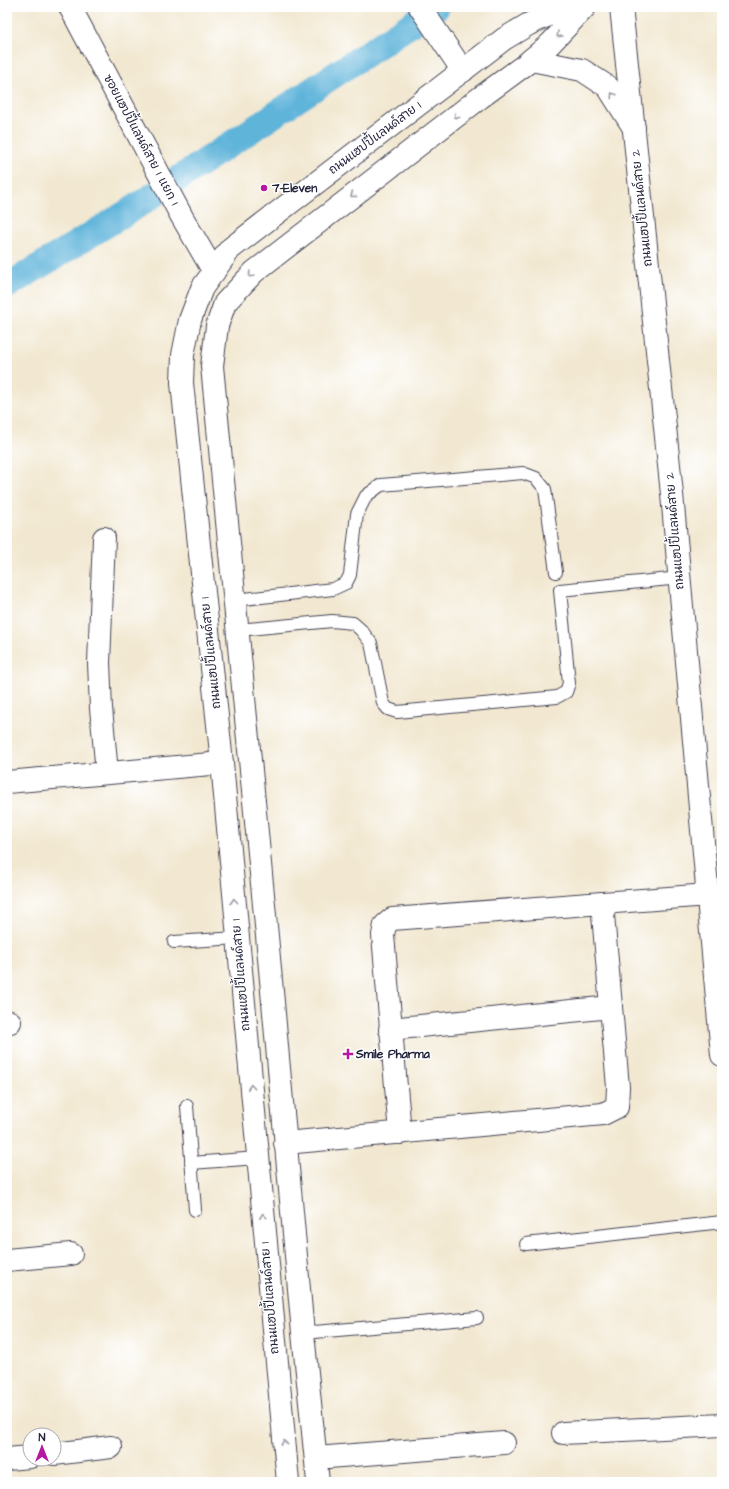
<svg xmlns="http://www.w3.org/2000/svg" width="729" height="1489" font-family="'Architects Daughter','Playpen Sans Thai',sans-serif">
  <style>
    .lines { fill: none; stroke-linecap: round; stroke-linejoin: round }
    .canal { stroke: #5eb4da; stroke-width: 26 }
    .service-casing { stroke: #414052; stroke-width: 14 }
    .minor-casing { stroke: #414052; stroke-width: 24 }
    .tertiary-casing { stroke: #414052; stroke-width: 24 }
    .service { stroke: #fff; stroke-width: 12 }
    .minor { stroke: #fff; stroke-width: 22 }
    .tertiary { stroke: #fff; stroke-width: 22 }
    .oneway { stroke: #9c9ca7 }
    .poi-dot { fill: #b5179e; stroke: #fff; stroke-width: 1.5 }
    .labels { text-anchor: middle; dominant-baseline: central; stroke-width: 3; stroke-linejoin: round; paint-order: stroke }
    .street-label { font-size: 12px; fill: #22223b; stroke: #fff }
    .poi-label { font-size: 12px; font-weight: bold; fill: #22223b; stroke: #fff; text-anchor: start }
  </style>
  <rect width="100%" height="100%" fill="#fff"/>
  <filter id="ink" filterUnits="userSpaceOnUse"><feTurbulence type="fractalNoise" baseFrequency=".025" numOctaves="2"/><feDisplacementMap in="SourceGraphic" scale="8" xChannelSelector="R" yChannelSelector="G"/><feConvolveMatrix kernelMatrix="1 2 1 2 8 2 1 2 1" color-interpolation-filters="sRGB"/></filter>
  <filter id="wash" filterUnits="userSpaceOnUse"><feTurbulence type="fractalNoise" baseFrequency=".012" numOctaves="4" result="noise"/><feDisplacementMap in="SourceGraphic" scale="16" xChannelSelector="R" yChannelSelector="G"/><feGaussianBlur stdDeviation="0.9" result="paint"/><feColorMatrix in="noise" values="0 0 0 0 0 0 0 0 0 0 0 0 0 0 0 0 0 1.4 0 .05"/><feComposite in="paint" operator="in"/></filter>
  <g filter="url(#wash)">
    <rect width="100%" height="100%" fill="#f2e8d1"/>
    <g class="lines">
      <path class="canal" d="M7,286L134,208L437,7"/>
    </g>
  </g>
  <g filter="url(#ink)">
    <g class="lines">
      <defs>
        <g id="service">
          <path d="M235,600L333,589L346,583L350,575L357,514L366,496L381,485L523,473L536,478L545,489L556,572"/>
          <path d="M238,630L332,621L353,623L361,630L371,643L383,703L388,709L397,712L557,697L566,692L569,683L560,590L680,578"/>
          <path d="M174,942L238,938"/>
          <path d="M187,1106L195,1210"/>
          <path d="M191,1163L258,1158"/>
          <path d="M526,1244L722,1222"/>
          <path d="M303,1333L477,1318"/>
        </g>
        <g id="minor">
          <path d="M70,7L182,217L214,272"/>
          <path d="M420,7L463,71"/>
          <path d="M621,7L672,494L722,1055"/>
          <path d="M104,538L99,663L101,708L107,773"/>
          <path d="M7,782L222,763"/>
          <path d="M7,1022H10"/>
          <path d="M390,1029L611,1007"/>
          <path d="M400,1133L383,935L385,925L392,919L708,895"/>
          <path d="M285,1143L603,1114L617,1107L618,1087L602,903"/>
          <path d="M7,1260L71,1254"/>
          <path d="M563,1433L722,1425"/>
          <path d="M54,1454L111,1447"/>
          <path d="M316,1458L504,1443"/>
          <path d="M7,1459L30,1457"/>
        </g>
        <g id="tertiary">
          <path d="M531,60L582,70L608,87L634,128"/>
          <path d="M288,1482L222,763L182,383L183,355L190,320L202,288L230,249L504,39L529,24L567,7"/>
          <path d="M318,1482L303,1333L267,936L212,366L217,326L225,303L254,272L481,97L526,64L550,44L585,7"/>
        </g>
      </defs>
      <use href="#service" class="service-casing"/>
      <use href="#minor" class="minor-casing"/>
      <use href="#tertiary" class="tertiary-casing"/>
      <use href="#service" class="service"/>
      <use href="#minor" class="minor"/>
      <use href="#tertiary" class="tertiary"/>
    </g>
    <defs><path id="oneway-chevron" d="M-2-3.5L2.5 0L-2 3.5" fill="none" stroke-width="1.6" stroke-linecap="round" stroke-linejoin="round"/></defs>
    <g class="oneway">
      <use href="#oneway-chevron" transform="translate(559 35) rotate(135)"/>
      <use href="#oneway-chevron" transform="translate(613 95) rotate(-123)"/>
      <use href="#oneway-chevron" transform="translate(456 116) rotate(142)"/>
      <use href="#oneway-chevron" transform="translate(353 195) rotate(142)"/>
      <use href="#oneway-chevron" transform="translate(251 275) rotate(134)"/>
      <use href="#oneway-chevron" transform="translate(234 901) rotate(-95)"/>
      <use href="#oneway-chevron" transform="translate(251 1087) rotate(-95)"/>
      <use href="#oneway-chevron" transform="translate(263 1216) rotate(-95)"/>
      <use href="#oneway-chevron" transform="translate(284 1443) rotate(-96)"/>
    </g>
  </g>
  <g class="poi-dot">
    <circle cx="264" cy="188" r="4"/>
    <path d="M346 1048h4v4h4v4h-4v4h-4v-4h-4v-4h4z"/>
  </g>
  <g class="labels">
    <g class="street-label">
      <text transform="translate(375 138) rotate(-37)">ถนนแฮปปี้แลนด์สาย 1</text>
      <text transform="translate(141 140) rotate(62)">ซอยแฮปปี้แลนด์สาย 1 แยก 1</text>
      <text transform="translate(642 208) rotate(-96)">ถนนแฮปปี้แลนด์สาย 2</text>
      <text transform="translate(675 531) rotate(-95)">ถนนแฮปปี้แลนด์สาย 2</text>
      <text transform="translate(211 653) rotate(-96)">ถนนแฮปปี้แลนด์สาย 1</text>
      <text transform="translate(241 975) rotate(-95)">ถนนแฮปปี้แลนด์สาย 1</text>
      <text transform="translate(270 1298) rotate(-95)">ถนนแฮปปี้แลนด์สาย 1</text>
    </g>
    <g class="poi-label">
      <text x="272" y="188">7-Eleven</text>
      <text x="356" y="1054">Smile Pharma</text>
    </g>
  </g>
  <rect width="729" height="1489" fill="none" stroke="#fff" stroke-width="24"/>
  <g transform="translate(42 1447)"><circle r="19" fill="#ffffff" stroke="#a7a7b1"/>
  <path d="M0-3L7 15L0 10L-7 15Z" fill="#b5179e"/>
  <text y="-6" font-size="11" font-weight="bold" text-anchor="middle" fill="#22223b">N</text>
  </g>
</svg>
